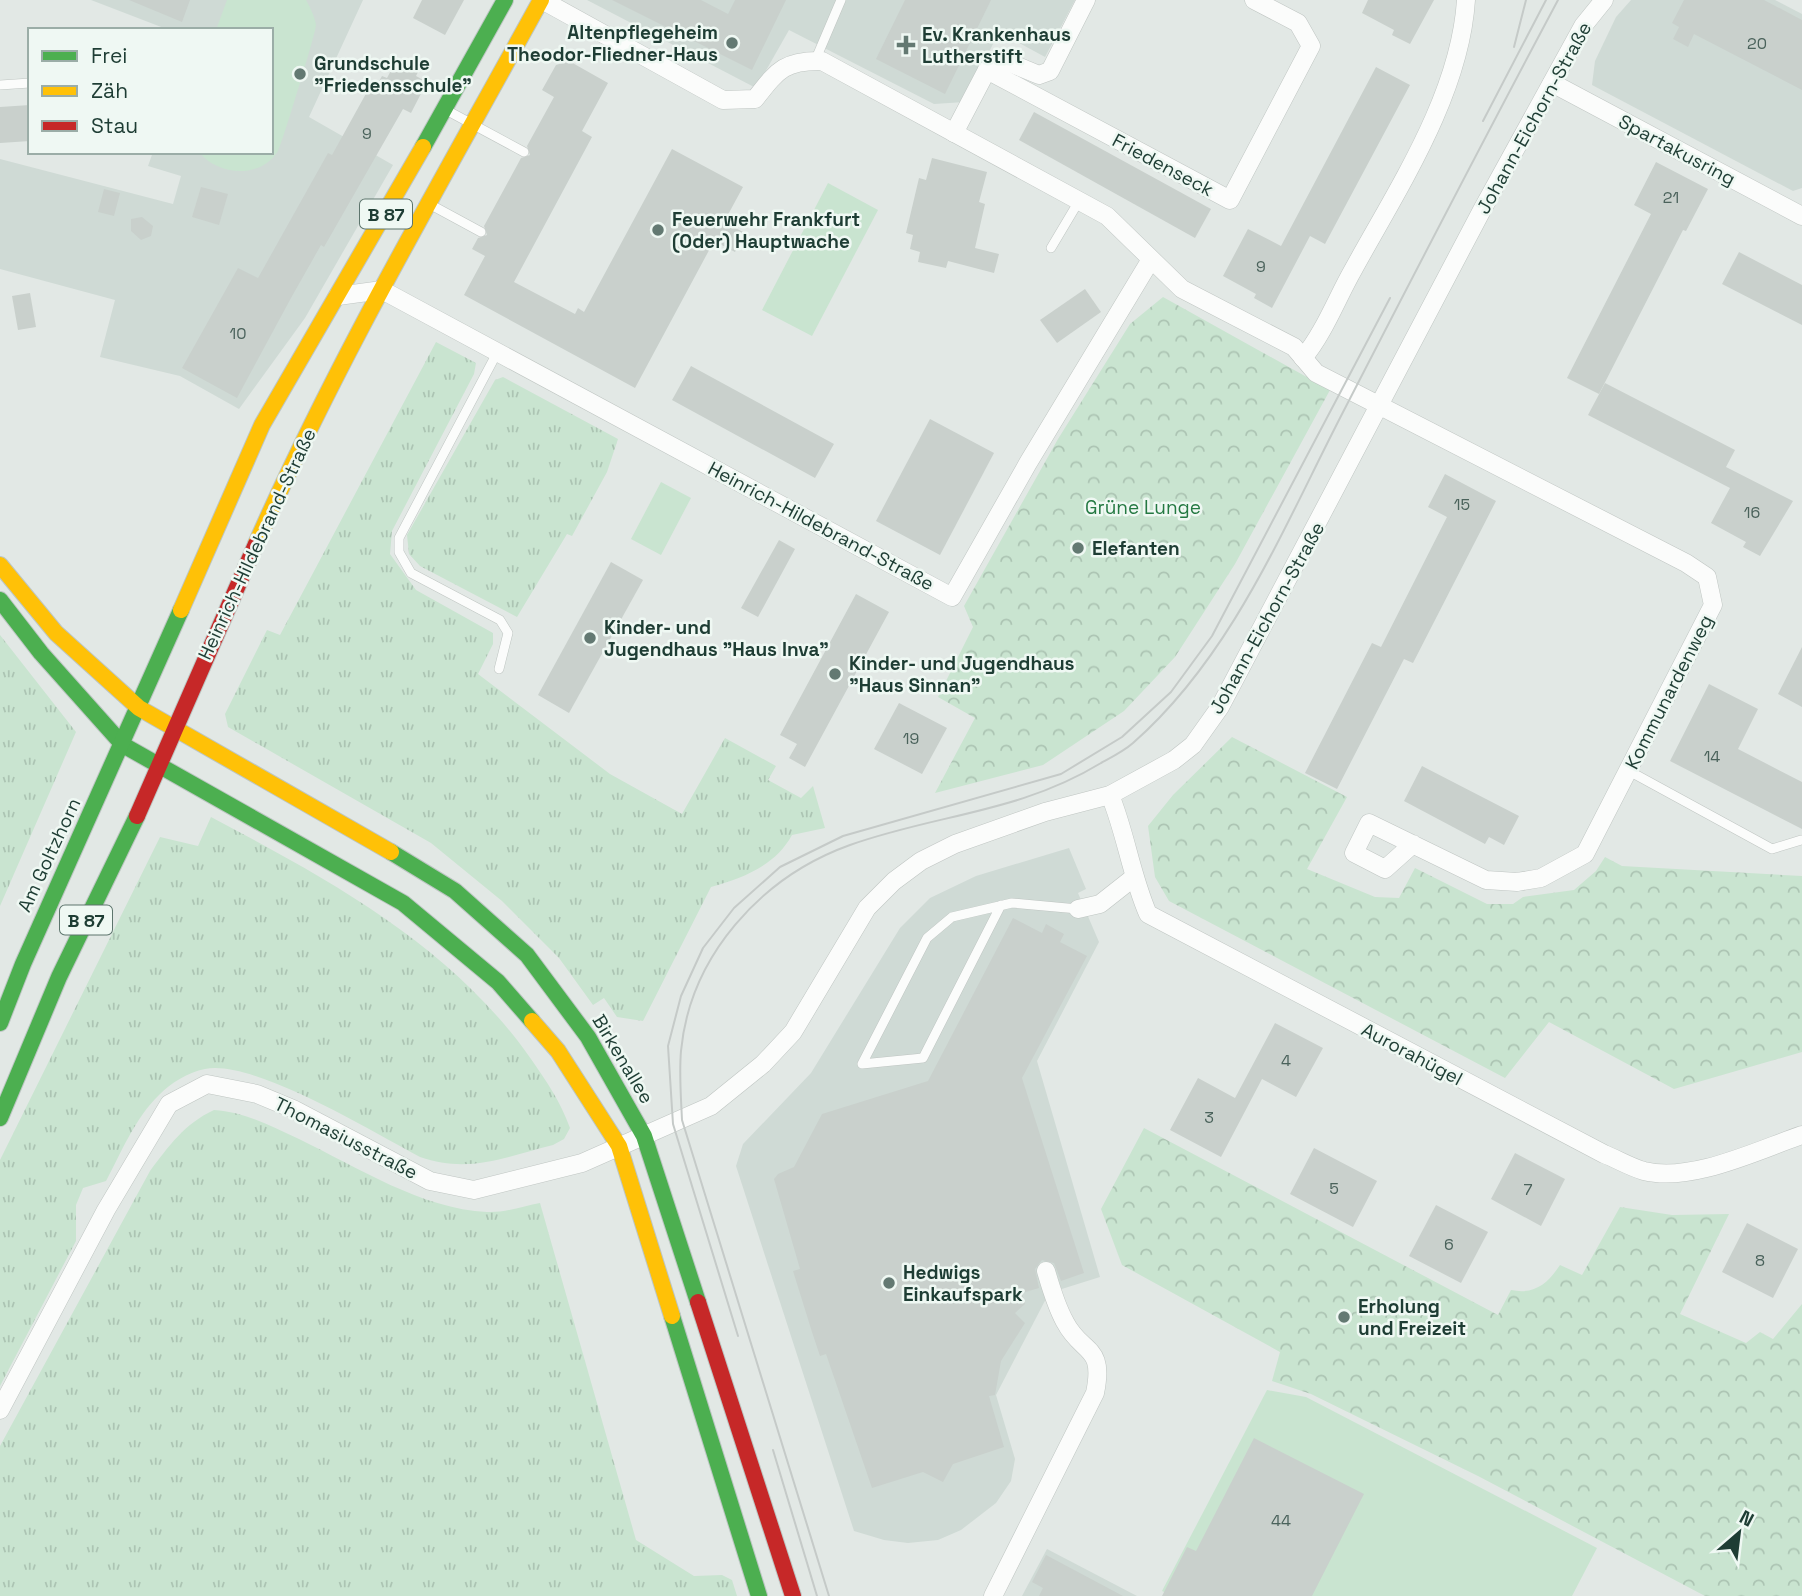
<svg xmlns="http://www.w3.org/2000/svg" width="1802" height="1596" font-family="'Space Grotesk',sans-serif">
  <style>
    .built { fill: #cfdad5 }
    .grass { fill: url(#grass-tufts) }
    .park { fill: url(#park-crowns) }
    .pitch { fill: #c9e4d0 }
    .building { fill: #c9d0cc }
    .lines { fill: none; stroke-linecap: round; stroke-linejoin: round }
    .lane-casing { stroke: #bfc5c2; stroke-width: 10 }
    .street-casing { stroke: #bfc5c2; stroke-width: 19 }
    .fast-casing { stroke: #bdc6c3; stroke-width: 18 }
    .slow-casing { stroke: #bdc6c3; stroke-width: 18 }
    .jam-casing { stroke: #bdc6c3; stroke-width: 18 }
    .lane { stroke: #fbfcfb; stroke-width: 9 }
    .street { stroke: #fbfcfb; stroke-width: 18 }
    .fast { stroke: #4caf50; stroke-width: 16 }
    .slow { stroke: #ffc107; stroke-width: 16 }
    .jam { stroke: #c62828; stroke-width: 16 }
    .tram { stroke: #c5cac8; stroke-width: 2 }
    .poi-dot { fill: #637972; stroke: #eff8f3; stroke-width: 2.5 }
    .labels { text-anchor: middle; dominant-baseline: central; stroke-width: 5; stroke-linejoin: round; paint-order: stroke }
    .number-label { font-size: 16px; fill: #4a625b }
    .shield { fill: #eff8f3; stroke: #5d756d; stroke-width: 2 }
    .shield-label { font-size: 18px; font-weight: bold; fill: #1e3d34 }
    .poi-label { font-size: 19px; font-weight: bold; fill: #1e3d34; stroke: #eff8f3; text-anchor: start }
    .street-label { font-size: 19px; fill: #1e3d34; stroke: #eff8f3 }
    .park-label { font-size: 19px; fill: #247942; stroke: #eff8f3 }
  </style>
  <defs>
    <pattern id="grass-tufts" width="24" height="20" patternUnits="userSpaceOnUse" patternTransform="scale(1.75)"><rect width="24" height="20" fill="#c9e4d0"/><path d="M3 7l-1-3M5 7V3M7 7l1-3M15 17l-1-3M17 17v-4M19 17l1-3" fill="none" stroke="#acc4b3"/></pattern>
    <pattern id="park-crowns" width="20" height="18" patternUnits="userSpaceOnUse" patternTransform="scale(1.75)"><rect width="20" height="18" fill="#c9e4d0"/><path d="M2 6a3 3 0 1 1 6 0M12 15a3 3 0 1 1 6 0" fill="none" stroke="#acc4b3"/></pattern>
  </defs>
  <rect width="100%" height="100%" fill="#e2e8e5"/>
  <g class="built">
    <path d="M91,0H363L309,117L393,165L305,318L239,409L180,376L100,357L115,300L0,269V159L173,204L181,176L148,166L153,152H271V30H169Z"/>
    <path d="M587,0H1075L1045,57L999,32L964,102L934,104L789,30L756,88Z"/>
    <path d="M1631,0H1775L1802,14V188L1793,191L1592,85L1595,61L1616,17Z"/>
    <path d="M1069,848L1086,889L1078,893L1099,942L1037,1061L1100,1277L1049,1293L996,1395L1015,1459L1011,1481L996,1503L961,1530L938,1540L908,1543L884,1540L854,1531L736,1166L743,1144L811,1073L900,928L930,898L976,876Z"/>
    <path d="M1047,1549L1137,1596H1022Z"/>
  </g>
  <g class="grass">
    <path d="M436,342L476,363L474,374L392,531L390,554L416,590L493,633V644L478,674L610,774L682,814L725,738L776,766L768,780L801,798L813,786L825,828L792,835C775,866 743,878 711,887L643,1021L617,1017L604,998L593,1005L559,958L502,901L431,843L228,727L225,714L267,630L280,635Z"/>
    <path d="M503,377L618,439L607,472L572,536L567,534L517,617L420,566L409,554L407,535L495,380Z"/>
    <path d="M0,635L76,732L0,906Z"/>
    <path d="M211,817C330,880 452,946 531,1059C547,1082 560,1101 570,1128L564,1139L553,1145C505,1157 469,1174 420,1157C374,1133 254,1059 205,1069C188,1072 171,1083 159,1095C135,1118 121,1153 106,1181L83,1188L76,1205V1241L0,1386V1160L160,837L198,846Z"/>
    <path d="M214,1110C245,1112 271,1126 299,1139C357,1167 422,1209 487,1212C504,1213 524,1206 540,1203L636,1540L694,1576L722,1575L732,1580L737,1596H0V1446L150,1171C169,1146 184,1124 214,1110Z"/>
  </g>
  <g class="park">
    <path d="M1163,297L1330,390L1235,564L1175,657L1124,711L1043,765L935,793L975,718L938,697L973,627L964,606L1058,439L1130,324Z"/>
    <path d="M1232,737L1347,797L1307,869L1375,897L1399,898L1415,868L1487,904H1513L1523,897L1574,890L1596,871L1605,857L1622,866L1802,876V1052L1674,1089L1549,1022L1505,1078L1169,901L1155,877L1148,826L1173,795Z"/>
    <path d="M1144,1128L1498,1315L1511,1290C1535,1295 1548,1283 1560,1265L1582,1275L1620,1207L1672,1215L1729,1214L1680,1314L1746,1343L1760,1332L1773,1339L1802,1304V1596H1705L1478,1476L1311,1394L1272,1381L1280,1352L1122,1265L1101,1209Z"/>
  </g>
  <g class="pitch">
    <path d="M227,0H306C310,7 315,17 316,25C316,32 282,144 278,151C261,179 218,176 199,152H271V30H216Z"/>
    <path d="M828,183L878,210L812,336L762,310Z"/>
    <path d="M661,482L691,498L661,555L631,539Z"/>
    <path d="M1267,1390L1306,1397L1597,1548L1572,1596H1173L1162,1591Z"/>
  </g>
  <g class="building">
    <path d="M129,0H190L182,22Z"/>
    <path d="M422,0H464L445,35L413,18Z"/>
    <path d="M612,0H701L728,14L735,0H786L752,70Z"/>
    <path d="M905,0H991L945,94L876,59Z"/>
    <path d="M1368,0H1434L1410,44L1392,35L1394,30L1362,13Z"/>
    <path d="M1684,0H1764L1802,20V90L1694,34L1688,47L1673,39L1679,27L1672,23Z"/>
    <path d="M396,61L418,72L416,76L427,82L411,113L403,109L324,247L321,245L291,298L237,398L182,368L238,268L258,278L328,153L332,155L368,90L373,92L382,76L387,78Z"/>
    <path d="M569,61L608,83L582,131L592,137L514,282L575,314L578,308L584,312L672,149L743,187L724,222L745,233L735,252L714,241L635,388L464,295L485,256L472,249L478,238L487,235L484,226L521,158L530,155L527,146L554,97L542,90L556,65Z"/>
    <path d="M1376,67L1410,85L1325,244L1310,236L1272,308L1254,298L1256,294L1223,276L1248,229L1281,246Z"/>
    <path d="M30,105V141L0,143V107Z"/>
    <path d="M1034,112L1211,209L1195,238L1019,140Z"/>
    <path d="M932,158L987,172L979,202L985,204L975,248L999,254L994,273L948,261L946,268L918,262L920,252L910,249L913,235L906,233L919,178L926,180Z"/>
    <path d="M1656,162L1708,189L1686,231L1683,230L1599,394L1567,378L1651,214L1634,205Z"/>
    <path d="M201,187L228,194L219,225L192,217Z"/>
    <path d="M104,189L120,193L114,216L98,212Z"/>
    <path d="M142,217L153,226L151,236L141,240L131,231V219Z"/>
    <path d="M1739,252L1802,285V325L1722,284Z"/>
    <path d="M1085,289L1101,312L1057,343L1040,320Z"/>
    <path d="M30,293L36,327L18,330L12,296Z"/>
    <path d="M691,366L834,444L815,478L672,400Z"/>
    <path d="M1605,383L1735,450L1726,467L1793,501L1760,556L1743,547L1746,542L1711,523L1730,488L1588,415Z"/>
    <path d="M930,419L994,453L940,555L876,521Z"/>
    <path d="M1445,474L1496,501L1413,663L1404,659L1337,789L1305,773L1372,643L1381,647L1447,517L1428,507Z"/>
    <path d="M779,540L795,549L758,617L741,608Z"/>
    <path d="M611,562L643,580L569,713L538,695Z"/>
    <path d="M856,594L889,612L805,767L789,758L797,744L780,735Z"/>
    <path d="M1802,647V707L1778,694Z"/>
    <path d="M1709,684L1758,709L1738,749L1802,782V829L1670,761Z"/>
    <path d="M899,703L947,728L922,774L874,749Z"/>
    <path d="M1422,766L1519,816L1504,845L1489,837L1485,844L1404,801Z"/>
    <path d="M1013,918L1042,933L1046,924L1064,934L1060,942L1087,956L1022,1078L1084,1273L1061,1281L1054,1263L1042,1260L1035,1269L1039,1288L1022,1293L1025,1304L1015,1313L1025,1323L1001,1361L995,1395L989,1396L1004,1447L953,1464L943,1482L923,1472L872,1488L826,1354L820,1356L812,1332L793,1271L800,1269L774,1179L778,1174L794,1167L822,1114L928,1081Z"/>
    <path d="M1275,1023L1323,1048L1296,1097L1262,1079L1221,1157L1170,1130L1198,1078L1235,1098Z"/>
    <path d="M1314,1148L1377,1181L1353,1227L1290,1194Z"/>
    <path d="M1515,1153L1565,1179L1541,1226L1491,1199Z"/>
    <path d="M1436,1205L1488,1232L1461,1283L1409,1256Z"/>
    <path d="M1747,1223L1798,1249L1773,1298L1722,1272Z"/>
    <path d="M1254,1438L1364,1494L1312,1596H1162L1187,1547L1196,1551Z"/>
    <path d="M1046,1555L1123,1596H1039L1043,1588L1032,1582Z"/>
  </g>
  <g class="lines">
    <defs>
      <g id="lane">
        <path d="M815,61L841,0"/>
        <path d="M0,85L30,83"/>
        <path d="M448,111L524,152"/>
        <path d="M433,206L481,232"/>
        <path d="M1051,248L1079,201"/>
        <path d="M498,351L399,538V552L411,573L500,620L508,633L499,669"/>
        <path d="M1629,771L1772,849L1801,840"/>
        <path d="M1001,905L923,1058L862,1064L927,938L952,917L1012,903L1078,909"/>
      </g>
      <g id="street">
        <path d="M542,0L723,100L755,99C777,71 784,60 822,61L1107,216L1182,289L1294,347L1316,373L1686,563L1707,577L1713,605L1585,854L1541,878L1517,882L1486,880L1369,823L1354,853L1385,869L1413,844"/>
        <path d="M987,70L1230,200L1311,46L1298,23L1254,0"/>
        <path d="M1552,83L1802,216"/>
        <path d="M954,133L987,70L1000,59L1039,75L1050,71L1086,0"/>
        <path d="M338,296L382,290L952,597L1028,463L1150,261"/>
        <path d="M1303,358C1324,333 1337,298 1353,270C1398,188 1460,95 1466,0"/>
        <path d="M1110,795C1126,834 1131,875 1148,914L1604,1154C1617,1159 1630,1167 1644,1171C1691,1183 1758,1150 1802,1135"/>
        <path d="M1078,909L1100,904L1133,878"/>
        <path d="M0,1410L106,1210L169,1104L207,1084L257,1094L293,1109L430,1181L474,1190L582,1163L711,1106L763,1064L793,1032L867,908L894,881L921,861L955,844L1045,812L1110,795L1174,760L1193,745L1220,707L1482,210L1583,26L1604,0"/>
        <path d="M993,1596L1095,1393C1105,1344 1082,1355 1065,1322C1056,1306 1051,1288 1046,1271"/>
      </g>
      <g id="fast">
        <path d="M423,147L505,0"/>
        <path d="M0,600L41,653L123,745L403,903L498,982L532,1021"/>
        <path d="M391,852L455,891L527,955L588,1037L644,1136L698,1302"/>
        <path d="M0,1023L23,964L181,610"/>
        <path d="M0,1118L59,977L137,816"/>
        <path d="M672,1316L759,1596"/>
      </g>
      <g id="slow">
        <path d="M256,544C338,357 443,179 541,0"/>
        <path d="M0,565L56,633L139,708L391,852"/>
        <path d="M181,610L262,425L423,147"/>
        <path d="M532,1021L558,1051L619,1146L672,1316"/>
      </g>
      <g id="jam">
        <path d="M137,816L256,544"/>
        <path d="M698,1302L793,1596"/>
      </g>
    </defs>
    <use href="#lane" class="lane-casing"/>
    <use href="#street" class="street-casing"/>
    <use href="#fast" class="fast-casing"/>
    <use href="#slow" class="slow-casing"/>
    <use href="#jam" class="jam-casing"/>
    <use href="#lane" class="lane"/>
    <use href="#street" class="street"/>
    <use href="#fast" class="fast"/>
    <use href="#slow" class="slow"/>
    <use href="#jam" class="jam"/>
    <g class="tram">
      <path d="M1514,47L1526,0"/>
      <path d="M1483,121L1546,0"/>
      <path d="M738,1336L673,1124L668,1046L681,996L703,948L734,908L780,867L843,836L1061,774L1122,737L1171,692L1212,636L1390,298"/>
      <path d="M773,1450L817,1596"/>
      <path d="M829,1596L682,1120C681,1097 679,1074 681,1051C690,956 761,877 850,845C937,814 1019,813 1101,763C1112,757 1124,751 1133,743C1231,657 1282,531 1340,418C1412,278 1484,139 1558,0"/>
    </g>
  </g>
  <g class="poi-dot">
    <circle cx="732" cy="43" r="7"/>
    <path d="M902.5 34.5h7v7h7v7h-7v7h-7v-7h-7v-7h7z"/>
    <circle cx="300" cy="74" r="7"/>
    <circle cx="658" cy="230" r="7"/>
    <circle cx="1078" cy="548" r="7"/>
    <circle cx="590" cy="638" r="7"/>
    <circle cx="835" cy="674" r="7"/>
    <circle cx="889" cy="1283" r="7"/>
    <circle cx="1344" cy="1317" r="7"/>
  </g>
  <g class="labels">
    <g class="number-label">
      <text x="1757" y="43">20</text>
      <text x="367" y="133">9</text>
      <text x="1671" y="197">21</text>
      <text x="1261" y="266">9</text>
      <text x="238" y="333">10</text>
      <text x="1462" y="504">15</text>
      <text x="1752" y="512">16</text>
      <text x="911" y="738">19</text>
      <text x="1712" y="756">14</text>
      <text x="1286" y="1060">4</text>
      <text x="1209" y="1117">3</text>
      <text x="1334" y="1188">5</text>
      <text x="1528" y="1189">7</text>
      <text x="1449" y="1244">6</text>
      <text x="1760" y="1260">8</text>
      <text x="1281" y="1520">44</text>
    </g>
    <g class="shield">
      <rect x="360" y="199.5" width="52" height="29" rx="5"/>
      <rect x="60" y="905.5" width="52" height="29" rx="5"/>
    </g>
    <g class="shield-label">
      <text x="386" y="214">B 87</text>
      <text x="86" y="920">B 87</text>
    </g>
    <g class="poi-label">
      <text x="718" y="32" text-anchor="end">Altenpflegeheim<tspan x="718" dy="22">Theodor-Fliedner-Haus</tspan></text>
      <text x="922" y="34">Ev. Krankenhaus<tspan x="922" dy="22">Lutherstift</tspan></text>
      <text x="314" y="63">Grundschule<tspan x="314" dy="22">"Friedensschule"</tspan></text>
      <text x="672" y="219">Feuerwehr Frankfurt<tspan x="672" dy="22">(Oder) Hauptwache</tspan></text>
      <text x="1092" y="548">Elefanten</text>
      <text x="604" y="627">Kinder- und<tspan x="604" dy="22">Jugendhaus "Haus Inva"</tspan></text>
      <text x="849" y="663">Kinder- und Jugendhaus<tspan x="849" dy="22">"Haus Sinnan"</tspan></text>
      <text x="903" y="1272">Hedwigs<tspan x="903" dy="22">Einkaufspark</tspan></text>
      <text x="1358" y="1306">Erholung<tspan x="1358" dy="22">und Freizeit</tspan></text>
    </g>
    <g class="street-label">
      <text transform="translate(1534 118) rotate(-61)">Johann-Eichorn-Straße</text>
      <text transform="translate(1677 150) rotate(28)">Spartakusring</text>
      <text transform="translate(1163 165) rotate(28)">Friedenseck</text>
      <text transform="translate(821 526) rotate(28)">Heinrich-Hildebrand-Straße</text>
      <text transform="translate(257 544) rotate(-65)">Heinrich-Hildebrand-Straße</text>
      <text transform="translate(1267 618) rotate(-61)">Johann-Eichorn-Straße</text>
      <text transform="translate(1669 692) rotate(-63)">Kommunardenweg</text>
      <text transform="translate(49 855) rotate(-65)">Am Goltzhorn</text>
      <text transform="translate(1412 1054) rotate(28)">Aurorahügel</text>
      <text transform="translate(623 1059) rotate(59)">Birkenallee</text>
      <text transform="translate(346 1138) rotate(27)">Thomasiusstraße</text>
    </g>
    <g class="park-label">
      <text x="1143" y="507">Grüne Lunge</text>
    </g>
  </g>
  <rect x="28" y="28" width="245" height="126" fill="#eff8f3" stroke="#9bada7" stroke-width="2"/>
  <rect x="42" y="51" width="35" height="10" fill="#4caf50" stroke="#9bada7" stroke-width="2"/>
  <text x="91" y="63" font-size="21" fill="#1e3d34">Frei</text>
  <rect x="42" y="86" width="35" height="10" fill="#ffc107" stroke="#9bada7" stroke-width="2"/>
  <text x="91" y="98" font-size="21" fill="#1e3d34">Zäh</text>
  <rect x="42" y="121" width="35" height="10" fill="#c62828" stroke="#9bada7" stroke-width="2"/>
  <text x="91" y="133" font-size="21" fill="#1e3d34">Stau</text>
  <g transform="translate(1739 1533) rotate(28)" stroke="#eff8f3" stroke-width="5" paint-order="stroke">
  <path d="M0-5L12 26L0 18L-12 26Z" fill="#1e3d34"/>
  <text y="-10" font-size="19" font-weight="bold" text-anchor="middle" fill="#1e3d34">N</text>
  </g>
</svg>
